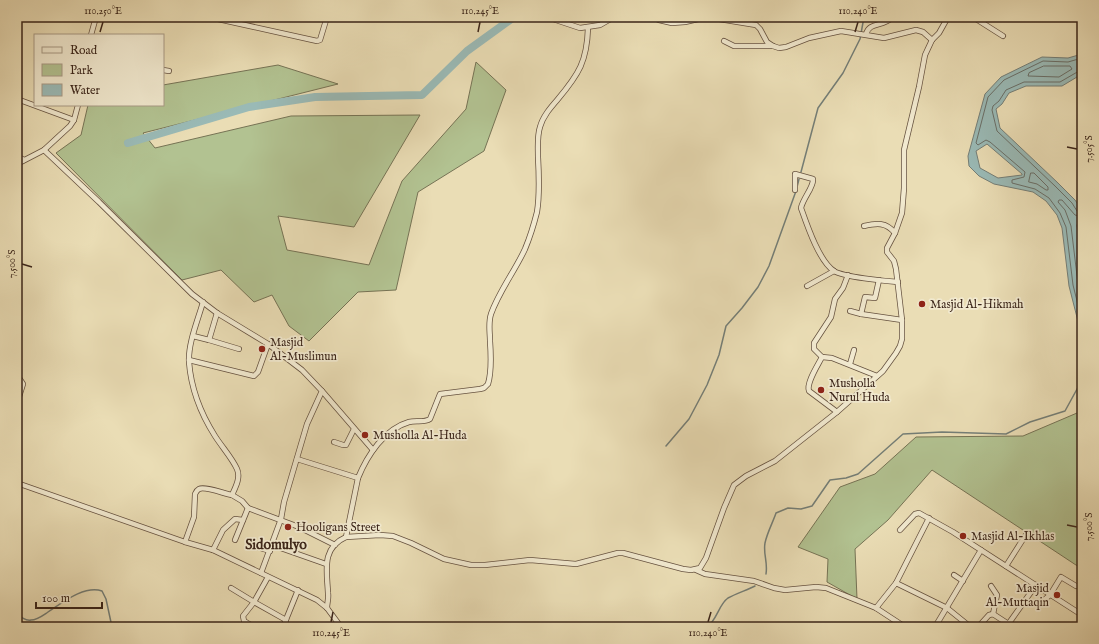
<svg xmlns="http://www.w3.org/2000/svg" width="1099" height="644" font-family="'IM FELL English',serif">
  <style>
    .green { fill: #b2c291; stroke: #767355 }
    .water { fill: #9abab6; stroke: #747e77; fill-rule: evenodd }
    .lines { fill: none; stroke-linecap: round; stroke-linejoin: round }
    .shore { stroke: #6a6f68; stroke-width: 1 }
    .stream { stroke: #747e77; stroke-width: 1.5 }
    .river { stroke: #9abab6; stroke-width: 8 }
    .street-casing { stroke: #665240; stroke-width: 6 }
    .street { stroke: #f1e9cf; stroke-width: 4.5 }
    .ticks { fill: none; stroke: #3a2419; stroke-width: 1.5 }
    .poi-dot { fill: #8f2418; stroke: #f1e9cf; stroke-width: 1.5 }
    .labels { text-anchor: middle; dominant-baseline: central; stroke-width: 3.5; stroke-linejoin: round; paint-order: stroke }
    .poi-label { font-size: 12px; fill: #3a2419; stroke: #f1e9cf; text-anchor: start }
    .quarter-label { font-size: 14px; font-weight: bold; fill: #3a2419; stroke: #f1e9cf }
    .neatline { fill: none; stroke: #3a2419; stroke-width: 1.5 }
    .ticks-label { font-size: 10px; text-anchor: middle; fill: #3a2419 }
  </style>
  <rect width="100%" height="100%" fill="#eaddb5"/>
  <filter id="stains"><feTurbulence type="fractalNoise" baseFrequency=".005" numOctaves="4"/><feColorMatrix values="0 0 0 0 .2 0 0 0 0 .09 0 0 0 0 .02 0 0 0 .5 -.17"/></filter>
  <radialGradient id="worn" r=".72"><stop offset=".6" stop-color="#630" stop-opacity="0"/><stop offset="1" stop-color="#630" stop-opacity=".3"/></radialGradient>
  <g class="green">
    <path d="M476,62L506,90L484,151L418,192L396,290L358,292L309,341L289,326L272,295L254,302L221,270L182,280L56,153L81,135L88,105H163V85L278,65L338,84L143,133L155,148L291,116L420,115L354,227L278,216L287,250L369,265L402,181L466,109Z"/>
    <path d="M1077,413L1082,418V569L932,470L888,520L855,549L857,599L827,582L828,559L798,547L840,487L875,474L916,437L1023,436Z"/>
  </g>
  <path class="water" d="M1082,54V74L1062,86H1026L1009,93L1002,104L996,109L1000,128L1058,183L1075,200L1082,210V337L1069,286L1062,228L1057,215L1046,201L1033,192L994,184L979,176L969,166L968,156L985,94L1001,77L1042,57L1068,58ZM987,144L1022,174V175L998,178L980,168L976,151Z"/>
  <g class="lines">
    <g class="shore">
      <path d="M1082,58L1068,62L1043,61L1004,80L988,97L976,143L978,145L986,140L990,142L1025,172L1024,177L1012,180V183L1035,189L1049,198L1060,213L1066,227L1073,285L1082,321"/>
      <path d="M1044,66H1070L1072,69L1059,77L1028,76L1029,73Z"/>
      <path d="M1082,71H1079L1060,82H1024L1006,90L999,101L993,106L992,110L997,131L1055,186L1072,203L1077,211L1082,212"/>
      <path d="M1031,173H1034L1048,187V190H1046L1037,184L1029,182Z"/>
      <path d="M1082,217L1075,215L1062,200H1059L1058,202L1065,210L1071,226L1078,284L1082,300"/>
      <path d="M1082,223H1078L1077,225L1082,269"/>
    </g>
    <g class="stream">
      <path d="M801,172L818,108L843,73L860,39L864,17"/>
      <path d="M797,187L799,179"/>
      <path d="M666,446L689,419L707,385L719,355L726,326L742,308L758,287L769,266L796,191"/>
      <path d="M766,574C768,562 763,554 765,543C767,533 773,522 776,513L788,508L801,509L812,506L830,480L846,478L858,474L903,434L942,432L1006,434L1030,422L1065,411L1082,380"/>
      <path d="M17,613C20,617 26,621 31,620C37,620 42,616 48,612C62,603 84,585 102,591L106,599L112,627"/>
      <path d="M707,627C717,620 719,604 728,598C735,594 747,590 755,586"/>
    </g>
    <path class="river" d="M128,143L249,107L315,97L422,95L467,51L514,17"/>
    <defs>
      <g id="street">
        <path d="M209,17L317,41L320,40L327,17"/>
        <path d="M547,17L580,28L600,25L614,17"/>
        <path d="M652,17L659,20L672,23L685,22L707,17L756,25L760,29L767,42L773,46L779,48L786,47L809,38L841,31L884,38L916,30L923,32L932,40"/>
        <path d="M973,17L1003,36"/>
        <path d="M866,34C870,21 882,28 893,17"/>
        <path d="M91,35L96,17"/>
        <path d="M724,41L734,46H773"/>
        <path d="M163,70L169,71"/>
        <path d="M17,99L74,120"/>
        <path d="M44,150L99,202L192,294L217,313L268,344L302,370L322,391L307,424L284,502L281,519L261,573"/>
        <path d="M17,156L24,160"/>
        <path d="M17,164L44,150L70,126L74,120L78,105"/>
        <path d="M795,190V174L813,179C814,187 803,198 801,208C807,225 819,261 834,271C843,277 885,281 898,282"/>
        <path d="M864,226C877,223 886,222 895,233"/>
        <path d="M807,286L834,271"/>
        <path d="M203,302C198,320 188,343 189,362C191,388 201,414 215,436C222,447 232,458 237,469C241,478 235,488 232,495L242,501L248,508"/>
        <path d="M850,311L861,314L902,320"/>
        <path d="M217,313L209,340L239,349"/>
        <path d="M861,314L865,297L875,298L879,280"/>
        <path d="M193,336L209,340"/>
        <path d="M822,357L814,349V343L831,317L835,299L843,288L848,275"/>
        <path d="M189,360L254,376L258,372L268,344"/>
        <path d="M850,364L854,350"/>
        <path d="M17,375L23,384L17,403"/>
        <path d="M322,391L373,450"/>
        <path d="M837,412L809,391C806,383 818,365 822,357L832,358L877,376"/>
        <path d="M334,442L343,445H346L354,429"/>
        <path d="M297,459L358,478L346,537C321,548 327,571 328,593C329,598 327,603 327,608"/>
        <path d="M358,478C367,456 384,429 409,422C416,420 424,423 430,419L440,394L480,389L484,388L488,384C492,371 491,355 490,341C490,333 488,323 491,314C499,291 515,271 525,249C530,237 534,224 537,212C540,194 539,175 538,157C538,147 537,136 540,127C543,116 551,107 558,99C579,74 587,61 588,28"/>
        <path d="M17,483L185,542L213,550L317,600L327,608L341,627"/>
        <path d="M900,530L915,514L919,513L953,532L1082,615"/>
        <path d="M346,537L380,535L393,536L411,543L444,559L471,565H485L530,560L576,564L618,553H623L683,569L691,570L700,568L706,558L724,508L734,485L746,476L775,461L837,412L883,371L896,353L900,346L902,339V320L896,269L894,261L887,252V248L895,233L902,213L904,188V150L919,87L925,55L932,40L939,33L948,17"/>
        <path d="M235,540L248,508L299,527L335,545"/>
        <path d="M185,542L194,517L195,494C196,492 197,490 199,489C205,486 225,494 232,495"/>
        <path d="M272,545L326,564"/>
        <path d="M257,547L270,551"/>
        <path d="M213,550L223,530L235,519L243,520"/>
        <path d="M1006,566L1027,533"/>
        <path d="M696,570L705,574L754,581L774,588L785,590L816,587L826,588L876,608L905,627"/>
        <path d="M954,575L963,581"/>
        <path d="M896,583L929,518"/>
        <path d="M991,586L997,595L993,614"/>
        <path d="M231,588L254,602L286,620"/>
        <path d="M1038,605L1050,595L1061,577L1076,586"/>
        <path d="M876,608L896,583L947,608L968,625L966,627"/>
        <path d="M1009,623L1036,585"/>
        <path d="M254,627L244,621L243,616L254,602L268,577"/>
        <path d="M283,627L298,590"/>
        <path d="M935,627L981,550"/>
        <path d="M978,627L989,615L993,614L1013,627"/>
      </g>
    </defs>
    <use href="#street" class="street-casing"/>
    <use href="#street" class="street"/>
  </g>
  <path class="ticks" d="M100,32L103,22M478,32L480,22M855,32L858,22M1067,147L1077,149M22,264L32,267M1067,525L1077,527M331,622L333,612M708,622L711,612"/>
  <g class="poi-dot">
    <circle cx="922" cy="304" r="4"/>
    <circle cx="262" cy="349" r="4"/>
    <circle cx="821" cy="390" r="4"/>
    <circle cx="365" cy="435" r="4"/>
    <circle cx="288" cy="527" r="4"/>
    <circle cx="963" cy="536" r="4"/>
    <circle cx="1057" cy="595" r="4"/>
  </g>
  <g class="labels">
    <g class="poi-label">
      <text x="930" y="304">Masjid Al-Hikmah</text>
      <text x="270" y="342">Masjid<tspan x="270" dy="14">Al-Muslimun</tspan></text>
      <text x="829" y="383">Musholla<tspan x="829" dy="14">Nurul Huda</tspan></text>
      <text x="373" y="435">Musholla Al-Huda</text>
      <text x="296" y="527">Hooligans Street</text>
      <text x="971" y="536">Masjid Al-Ikhlas</text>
      <text x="1049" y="588" text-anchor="end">Masjid<tspan x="1049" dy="14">Al-Muttaqin</tspan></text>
    </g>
    <g class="quarter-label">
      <text x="276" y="545">Sidomulyo</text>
    </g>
  </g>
  <rect width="1099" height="644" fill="none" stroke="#eaddb5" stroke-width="44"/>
  <rect x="34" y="34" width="130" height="72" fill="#f1e9cf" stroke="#a89a86"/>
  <rect x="42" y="47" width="20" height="6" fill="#f1e9cf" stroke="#a89a86"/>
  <text x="70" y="54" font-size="12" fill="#3a2419">Road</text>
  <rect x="42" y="64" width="20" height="12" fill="#b2c291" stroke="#a89a86"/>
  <text x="70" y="74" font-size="12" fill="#3a2419">Park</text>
  <rect x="42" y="84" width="20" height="12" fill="#9abab6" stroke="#a89a86"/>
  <text x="70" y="94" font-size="12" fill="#3a2419">Water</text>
  <path d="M36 602v6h66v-6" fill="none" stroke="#3a2419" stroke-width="2"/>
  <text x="42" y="602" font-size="12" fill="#3a2419" stroke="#f1e9cf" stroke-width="3" paint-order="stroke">100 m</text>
  <rect x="22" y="22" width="1055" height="600" class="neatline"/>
  <g class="ticks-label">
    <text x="103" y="14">110.250°E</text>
    <text x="480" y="14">110.245°E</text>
    <text x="858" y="14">110.240°E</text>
    <text transform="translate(1088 149) rotate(-90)" y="4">7.505°S</text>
    <text transform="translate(11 264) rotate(-90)" y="4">7.500°S</text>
    <text transform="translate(1088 527) rotate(-90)" y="4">7.500°S</text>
    <text x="331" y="636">110.245°E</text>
    <text x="708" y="636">110.240°E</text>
  </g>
  <rect width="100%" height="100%" filter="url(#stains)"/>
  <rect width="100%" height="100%" fill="url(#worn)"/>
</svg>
